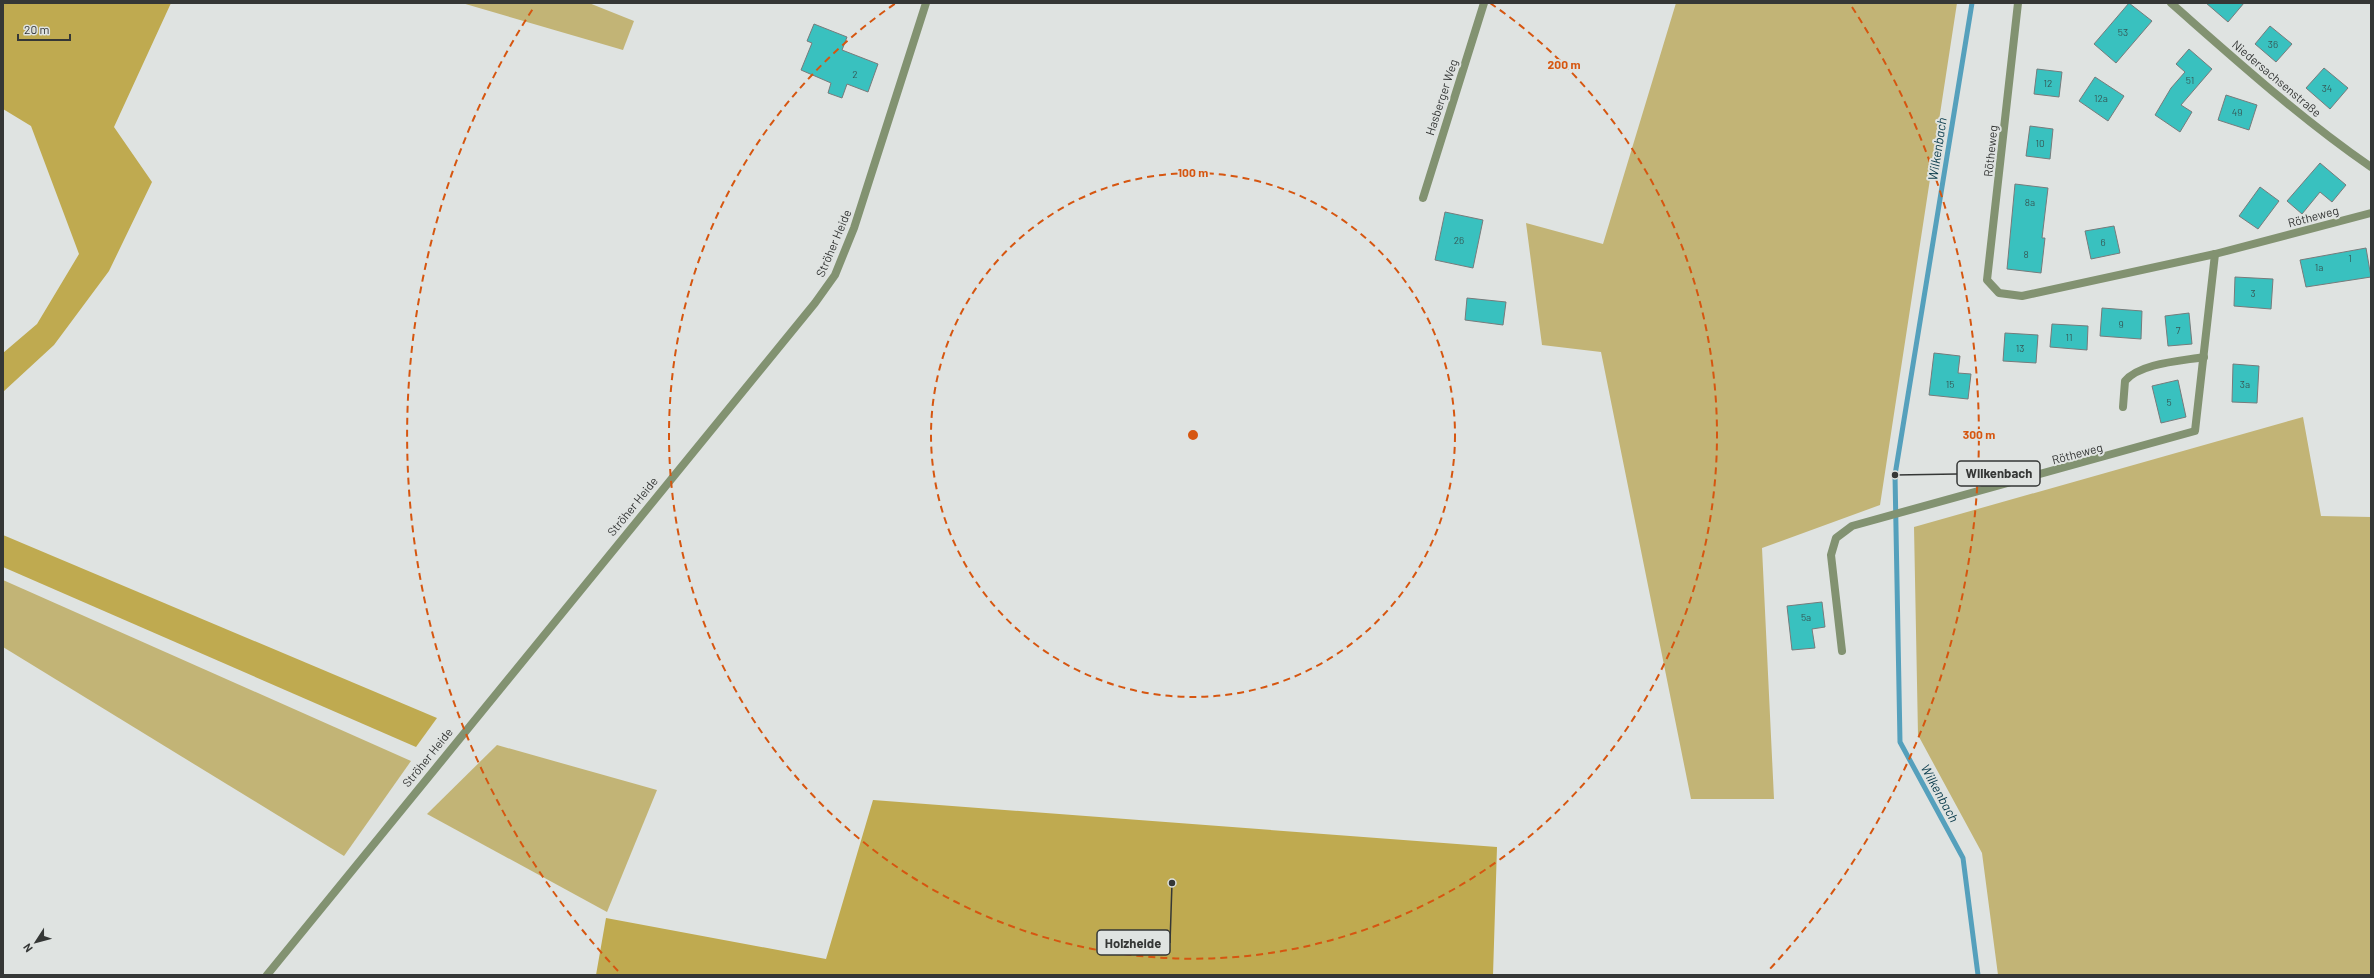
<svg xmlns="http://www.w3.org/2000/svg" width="2374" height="978" font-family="Barlow,sans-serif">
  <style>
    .green { fill: #c2b476 }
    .forest { fill: #bfaa50 }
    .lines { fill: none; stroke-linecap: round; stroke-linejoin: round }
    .stream { stroke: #55a0bc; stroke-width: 5 }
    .building { fill: #39c1bf; stroke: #777b7b }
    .lane { stroke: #829271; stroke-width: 8 }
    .street { stroke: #829271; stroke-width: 8 }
    .ring { fill: none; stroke: #d65610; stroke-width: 2; stroke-dasharray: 7 5 }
    .labels { text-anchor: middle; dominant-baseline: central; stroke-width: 4; stroke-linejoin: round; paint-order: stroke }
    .number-label { font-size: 10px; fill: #365a58 }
    .street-label { font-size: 12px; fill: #353736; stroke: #dfe3e1 }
    .water-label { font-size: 13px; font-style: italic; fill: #083a4a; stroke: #dfe3e1 }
    .centre { fill: #d65610; stroke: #dfe3e1; stroke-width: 2 }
    .ring-label { font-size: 12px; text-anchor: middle; font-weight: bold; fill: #d65610; stroke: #dfe3e1; stroke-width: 4; stroke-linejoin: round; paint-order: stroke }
    .leader { fill: none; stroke: #353736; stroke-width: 1.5 }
    .callout-dot { fill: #353736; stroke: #dfe3e1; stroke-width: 1.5 }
    .callout { fill: #dfe3e1; stroke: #353736; stroke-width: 1.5 }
    .callout-label { font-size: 13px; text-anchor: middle; font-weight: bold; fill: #353736 }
  </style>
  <rect width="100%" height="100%" fill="#dfe3e1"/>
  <g class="green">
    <path d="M462,3H589L634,21L623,50Z"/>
    <path d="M1676,3H1957L1880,505L1762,548L1774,799H1691L1601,352L1542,345L1526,223L1603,244Z"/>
    <path d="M2303,417L2321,516L2371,517V975H1998L1982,853L1918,735L1914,527Z"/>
    <path d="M3,580L411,761L344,856L3,647Z"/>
    <path d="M497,745L657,790L607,912L427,814Z"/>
  </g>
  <g class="forest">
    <path d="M3,3H171L114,127L152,182L109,271L54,345L3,392V353L37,324L79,254L31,126L3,109Z"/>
    <path d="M3,535L437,718L416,747L3,567Z"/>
    <path d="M873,800L1497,847L1493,975H596L606,918L826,959Z"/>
  </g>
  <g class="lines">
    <path class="stream" d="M1972,3L1895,475L1900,742L1963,858L1978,975"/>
  </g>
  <g class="building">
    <path d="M2129,3L2152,21L2116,63L2094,44Z"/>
    <path d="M2206,3H2244L2228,22Z"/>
    <path d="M814,24L847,37L842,50L878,64L868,92L847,84L842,98L828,93L831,83L801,70L812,43L807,41Z"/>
    <path d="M2270,26L2292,44L2276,62L2255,44Z"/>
    <path d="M2189,49L2212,69L2181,105L2192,112L2180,132L2155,115L2171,88L2185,72L2176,64Z"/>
    <path d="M2324,68L2348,88L2330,109L2306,88Z"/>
    <path d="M2037,69L2062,72L2059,97L2034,94Z"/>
    <path d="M2095,77L2124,96L2108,121L2079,101Z"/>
    <path d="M2226,95L2257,105L2249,130L2218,120Z"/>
    <path d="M2030,126L2053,129L2050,159L2026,156Z"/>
    <path d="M2320,163L2346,185L2332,202L2320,192L2302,214L2287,201Z"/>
    <path d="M2015,184L2048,188L2042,238H2045L2041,273L2007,269Z"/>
    <path d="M2260,187L2279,201L2258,229L2239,216Z"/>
    <path d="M1445,212L1483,220L1473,268L1435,260Z"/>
    <path d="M2114,226L2120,253L2091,259L2085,231Z"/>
    <path d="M2366,248L2371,277L2306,287L2300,260Z"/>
    <path d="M2235,277L2273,279L2271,309L2234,306Z"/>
    <path d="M1467,298L1506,302L1503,325L1465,320Z"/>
    <path d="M2102,308L2142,311L2141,339L2100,336Z"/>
    <path d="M2189,313L2192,344L2168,346L2165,316Z"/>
    <path d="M2052,324L2088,326L2087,350L2050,347Z"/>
    <path d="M2005,333L2038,335L2036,363L2003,361Z"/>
    <path d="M1934,353L1960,356L1958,373L1971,374L1968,399L1929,395Z"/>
    <path d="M2233,364L2259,366L2257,403L2232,402Z"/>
    <path d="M2178,380L2186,417L2161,423L2152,386Z"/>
    <path d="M1822,602L1825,627L1812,629L1815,648L1792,650L1787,606Z"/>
  </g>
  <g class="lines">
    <g class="lane">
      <path d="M1423,198L1484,3"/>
      <path d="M2123,407L2125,381C2140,363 2181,361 2204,357"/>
      <path d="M1842,651L1831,555L1836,538L1852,526L2195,431L2215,254"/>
    </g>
    <g class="street">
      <path d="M2018,3L1987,280L1999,293L2022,296L2215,254L2371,213"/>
      <path d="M2171,3C2236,60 2300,118 2371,167"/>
      <path d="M267,975L815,303L835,275L854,228L926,3"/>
    </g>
  </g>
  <g class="ring">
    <circle cx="1193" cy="435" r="262"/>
    <path d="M1490 3A524 524 0 1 1 896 3"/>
    <path d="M618 971A786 786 0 0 1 534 7M1852 7A786 786 0 0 1 1768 971"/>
  </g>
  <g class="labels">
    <g class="number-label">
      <text x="2123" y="32">53</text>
      <text x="2273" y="44">36</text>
      <text x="855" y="74">2</text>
      <text x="2190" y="80">51</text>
      <text x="2048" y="83">12</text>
      <text x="2327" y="88">34</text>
      <text x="2101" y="98">12a</text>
      <text x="2237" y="112">49</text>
      <text x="2040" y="143">10</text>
      <text x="2030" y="202">8a</text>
      <text x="1459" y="240">26</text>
      <text x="2103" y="242">6</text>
      <text x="2026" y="254">8</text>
      <text x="2350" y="258">1</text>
      <text x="2319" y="267">1a</text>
      <text x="2253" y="293">3</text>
      <text x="2121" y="324">9</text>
      <text x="2178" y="330">7</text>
      <text x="2069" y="337">11</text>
      <text x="2020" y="348">13</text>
      <text x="1950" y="384">15</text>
      <text x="2245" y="384">3a</text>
      <text x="2169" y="402">5</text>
      <text x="1806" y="617">5a</text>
    </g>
    <g class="street-label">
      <text transform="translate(2277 78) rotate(40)">Niedersachsenstraße</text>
      <text transform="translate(1441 97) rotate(-72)">Hasberger Weg</text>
      <text transform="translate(1990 151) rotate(-84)">Rötheweg</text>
      <text transform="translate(2313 216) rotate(-15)">Rötheweg</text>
      <text transform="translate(833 243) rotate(-67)">Ströher Heide</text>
      <text transform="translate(2077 453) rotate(-15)">Rötheweg</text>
      <text transform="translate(632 506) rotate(-51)">Ströher Heide</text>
      <text transform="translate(427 757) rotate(-51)">Ströher Heide</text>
    </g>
    <g class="water-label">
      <text transform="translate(1937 149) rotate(-81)">Wilkenbach</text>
      <text transform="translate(1940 793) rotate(61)">Wilkenbach</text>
    </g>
  </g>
  <circle cx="1193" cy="435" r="6" class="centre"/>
  <g class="ring-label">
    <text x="1564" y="69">200 m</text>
    <text x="1193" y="177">100 m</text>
    <text x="1979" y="439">300 m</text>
  </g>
  <path class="leader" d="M1895 475L1957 474M1172 883L1170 943"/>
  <g class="callout-dot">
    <circle cx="1895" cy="475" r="4"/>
    <circle cx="1172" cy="883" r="4"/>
  </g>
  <g class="callout">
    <rect x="1957" y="461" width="83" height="25" rx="4"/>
    <rect x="1097" y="930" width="73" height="25" rx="4"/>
  </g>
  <g class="callout-label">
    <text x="1999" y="478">Wilkenbach</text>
    <text x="1133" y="948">Holzheide</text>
  </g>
  <rect width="2374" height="978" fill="none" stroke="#353736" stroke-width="8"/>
  <g transform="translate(36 942) rotate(234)" stroke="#dfe3e1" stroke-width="3" paint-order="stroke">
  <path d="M0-3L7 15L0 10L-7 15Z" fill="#353736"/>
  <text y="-6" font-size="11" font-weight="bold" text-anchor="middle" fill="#353736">N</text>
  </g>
  <path d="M18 34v6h52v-6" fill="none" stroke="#353736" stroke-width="2"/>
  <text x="24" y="34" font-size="12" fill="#353736" stroke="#dfe3e1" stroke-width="3" paint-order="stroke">20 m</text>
</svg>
